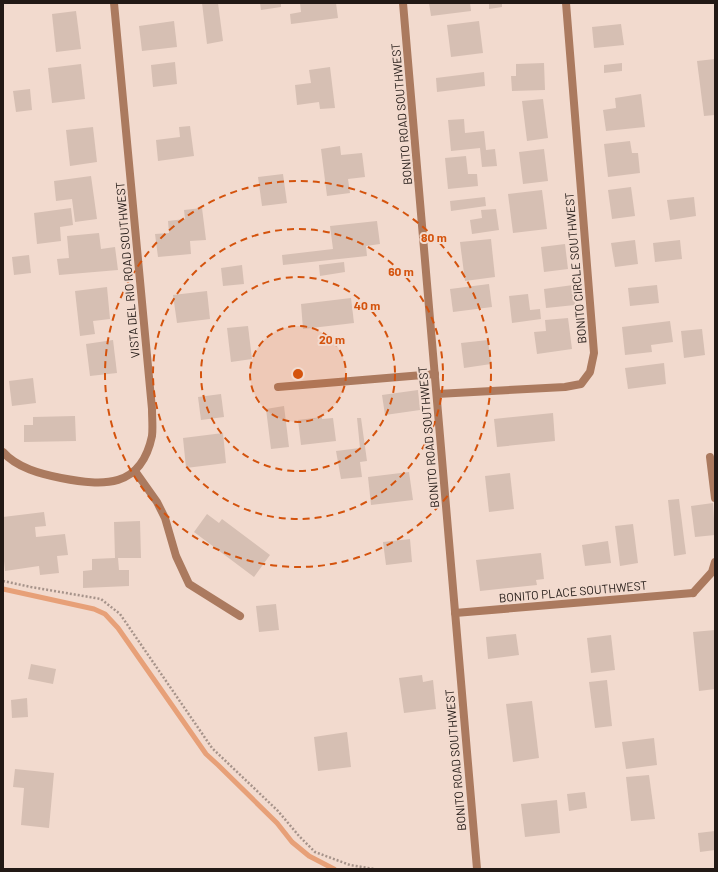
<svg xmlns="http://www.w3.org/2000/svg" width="718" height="872" font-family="Barlow,sans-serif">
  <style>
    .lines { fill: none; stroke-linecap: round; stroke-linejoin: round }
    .stream { stroke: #e7a078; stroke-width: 5 }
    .building { fill: #d6bfb3 }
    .path { stroke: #a6938a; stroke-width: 2.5; stroke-dasharray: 2 2; stroke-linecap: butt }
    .service { stroke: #ab7a5f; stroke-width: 8 }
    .minor { stroke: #ab7a5f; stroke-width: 8 }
    .ring { fill: none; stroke: #d4530d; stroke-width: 2; stroke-dasharray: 7 5 }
    .labels { text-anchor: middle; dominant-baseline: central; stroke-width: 4; stroke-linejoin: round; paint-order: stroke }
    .street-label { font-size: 12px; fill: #221915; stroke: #f2dace }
    .centre { fill: #d4530d; stroke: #f2dace; stroke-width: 2 }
    .ring-label { font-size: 12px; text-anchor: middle; font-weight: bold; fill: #d4530d; stroke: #f2dace; stroke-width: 4; stroke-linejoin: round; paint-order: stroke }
  </style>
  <rect width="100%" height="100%" fill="#f2dace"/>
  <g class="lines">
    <path class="stream" d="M3,589L94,609L105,614L118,628L206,754L218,765L277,823L292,842L309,856L334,869"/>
  </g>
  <g class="building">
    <path d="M202,3H218L223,41L207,44Z"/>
    <path d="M260,3H281V7L261,10Z"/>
    <path d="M300,3H336L338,18L291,24L290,14L301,12Z"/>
    <path d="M429,3H470L471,11L431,16Z"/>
    <path d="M489,3H502V7L489,9Z"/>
    <path d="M76,11L81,49L56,52L52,14Z"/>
    <path d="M174,21L177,47L142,51L139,26Z"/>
    <path d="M479,21L483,53L451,57L447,25Z"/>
    <path d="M621,24L624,45L594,48L592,27Z"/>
    <path d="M715,59V115L704,116L697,61Z"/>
    <path d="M175,62L177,84L153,87L151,65Z"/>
    <path d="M544,63L545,90L512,91L511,76H516V64Z"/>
    <path d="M622,63V71L604,73V65Z"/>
    <path d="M81,64L85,99L52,103L48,68Z"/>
    <path d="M330,67L335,108L320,109L319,102L297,105L295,85L311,83L309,70Z"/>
    <path d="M484,72L485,86L437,92L436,78Z"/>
    <path d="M30,89L32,110L16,112L13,91Z"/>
    <path d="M641,94L645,127L606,131L603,110L616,108L615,98Z"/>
    <path d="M543,99L548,138L527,141L522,101Z"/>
    <path d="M464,119L465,133L484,131L486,150L495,149L497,166L482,167L480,148L451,151L448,120Z"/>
    <path d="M190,126L194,156L158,161L156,140L180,137L179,127Z"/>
    <path d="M93,127L97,162L70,166L66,130Z"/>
    <path d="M630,141L632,153H638L640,173L608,177L604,144Z"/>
    <path d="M340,146L341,155L362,153L365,177L348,179L350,193L327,196L321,149Z"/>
    <path d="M544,149L548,181L523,184L519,152Z"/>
    <path d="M466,156L468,174H477L478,186L448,189L445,158Z"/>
    <path d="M283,174L287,203L262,206L258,177Z"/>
    <path d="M91,176L97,219L75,222L72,199L56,201L54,181Z"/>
    <path d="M631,187L635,216L612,219L608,190Z"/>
    <path d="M542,190L547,229L513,233L508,194Z"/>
    <path d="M485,197L486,206L451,211L450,201Z"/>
    <path d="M694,197L696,216L670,220L667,200Z"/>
    <path d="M71,208L73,225L60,227L61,241L37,244L34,213Z"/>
    <path d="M202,208L206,240L190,241L191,254L158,257L155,234L169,233L168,221L185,219L184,210Z"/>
    <path d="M496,209L499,230L472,234L470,220L482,218L481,210Z"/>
    <path d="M377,221L380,244L366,246L367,256L283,265L282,255L333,249L330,226Z"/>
    <path d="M99,233L101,249L115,247L118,270L59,275L57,259L69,258L67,236Z"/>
    <path d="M491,239L495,277L465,281L460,242Z"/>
    <path d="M635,240L638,264L615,267L611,243Z"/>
    <path d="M680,240L682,259L655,262L653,243Z"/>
    <path d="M565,244L568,269L544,272L541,247Z"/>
    <path d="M29,255L31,273L14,275L12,257Z"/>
    <path d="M344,262L345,272L320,276L319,265Z"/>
    <path d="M242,265L244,284L223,286L221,268Z"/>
    <path d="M489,284L492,307L453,312L450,289Z"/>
    <path d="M573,285L575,305L546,308L544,289Z"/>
    <path d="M657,285L659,303L630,306L628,288Z"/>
    <path d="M107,287L110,319L93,321L95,334L80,336L75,291Z"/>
    <path d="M207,291L210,319L177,323L173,295Z"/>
    <path d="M528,294L530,310L540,309L541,319L512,323L509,296Z"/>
    <path d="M351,298L354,323L303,329L301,304Z"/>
    <path d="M568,318L572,349L537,354L534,332L546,331L545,320Z"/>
    <path d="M670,321L673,342L651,345L652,352L625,355L622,327Z"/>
    <path d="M248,326L252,359L231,362L227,328Z"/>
    <path d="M702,329L705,355L684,358L681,331Z"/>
    <path d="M113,340L117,373L90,376L86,344Z"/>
    <path d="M488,340L491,364L464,368L461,343Z"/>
    <path d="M664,363L666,384L628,389L625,368Z"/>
    <path d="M33,378L36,403L12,406L9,381Z"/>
    <path d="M418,390L420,410L385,415L382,395Z"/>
    <path d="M221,394L224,417L201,420L198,397Z"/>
    <path d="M284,406L289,447L271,449L266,409Z"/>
    <path d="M553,413L555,441L497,447L494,419Z"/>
    <path d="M75,416L76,441L24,442V425H33V417Z"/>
    <path d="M322,417V419L333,418L336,441L301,445L298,420Z"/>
    <path d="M357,418H361L367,461L360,462L362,477L341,479L336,451L360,448Z"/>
    <path d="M223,433L226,463L186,468L183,438Z"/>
    <path d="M409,472L413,500L371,505L368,477Z"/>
    <path d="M510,473L514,509L489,512L485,476Z"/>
    <path d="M679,499L686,554L674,556L668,500Z"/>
    <path d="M713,503L715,535L695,537L691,506Z"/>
    <path d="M44,512L46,526L35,527L36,537L65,534L68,555L57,556L59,573L40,575L39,566L5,571L3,551V517Z"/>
    <path d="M207,514L219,523L222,519L270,555L254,577L194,532Z"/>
    <path d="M140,521L141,558H118L119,570H129V586L83,588V571L92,570V559L115,558L114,522Z"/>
    <path d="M633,524L638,563L620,566L615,526Z"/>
    <path d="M410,539L412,562L386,565L383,542Z"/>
    <path d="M608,541L611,563L585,566L582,545Z"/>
    <path d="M541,553L544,579L536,580L537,585L480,591L476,560Z"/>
    <path d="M276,604L279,630L259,632L256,606Z"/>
    <path d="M715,630V689L699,691L693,632Z"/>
    <path d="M516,634L519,655L488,659L486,637Z"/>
    <path d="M611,635L615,670L591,673L587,638Z"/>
    <path d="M31,664L56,669L53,684L28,679Z"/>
    <path d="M422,675L423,682L433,680L436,709L404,713L399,678Z"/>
    <path d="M607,680L612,726L595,728L589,682Z"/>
    <path d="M27,698L28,717L12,718L11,700Z"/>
    <path d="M532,701L539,758L513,762L506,704Z"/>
    <path d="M347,732L351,767L318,771L314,737Z"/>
    <path d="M654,738L657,765L626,769L622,742Z"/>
    <path d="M15,769L54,773L49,828L21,825L24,788L13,787Z"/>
    <path d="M649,775L655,819L631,821L626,777Z"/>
    <path d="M585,792L587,808L569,811L567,794Z"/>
    <path d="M557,800L560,833L525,837L521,804Z"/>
    <path d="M715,831V850L700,852L698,833Z"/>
  </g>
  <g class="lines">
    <path class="path" d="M3,581L31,587L101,599L120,614L212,748L278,811L299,836L315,852L350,865L374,869"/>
    <g class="service">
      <path d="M710,457L715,498"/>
      <path d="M135,471L157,502L165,518L176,556L189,584L240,616"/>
      <path d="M693,593L712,572L715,562"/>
    </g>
    <g class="minor">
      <path d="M403,3L477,869"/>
      <path d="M278,387L435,374"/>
      <path d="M437,394L565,387L581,384L590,372L594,353L566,3"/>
      <path d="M3,452C17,468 41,474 61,478C103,486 141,489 152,436C153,428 152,418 152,409L114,3"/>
      <path d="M455,613L693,593"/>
    </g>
  </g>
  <circle cx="298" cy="374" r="48" fill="#d4530d" fill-opacity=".12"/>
  <g class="ring">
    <circle cx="298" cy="374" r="48"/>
    <circle cx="298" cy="374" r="97"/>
    <circle cx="298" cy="374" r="145"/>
    <circle cx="298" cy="374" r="193"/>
  </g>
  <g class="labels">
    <g class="street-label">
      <text transform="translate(401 114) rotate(-95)">BONITO ROAD SOUTHWEST</text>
      <text transform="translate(575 268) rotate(-95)">BONITO CIRCLE SOUTHWEST</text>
      <text transform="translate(127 270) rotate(-95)">VISTA DEL RIO ROAD SOUTHWEST</text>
      <text transform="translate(428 437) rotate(-95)">BONITO ROAD SOUTHWEST</text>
      <text transform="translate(573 591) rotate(-5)">BONITO PLACE SOUTHWEST</text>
      <text transform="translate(455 760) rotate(-95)">BONITO ROAD SOUTHWEST</text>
    </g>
  </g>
  <circle cx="298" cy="374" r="6" class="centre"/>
  <g class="ring-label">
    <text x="434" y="242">80 m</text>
    <text x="401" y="276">60 m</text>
    <text x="367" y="310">40 m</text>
    <text x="332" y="344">20 m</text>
  </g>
  <rect width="718" height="872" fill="none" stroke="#221915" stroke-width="8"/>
</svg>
